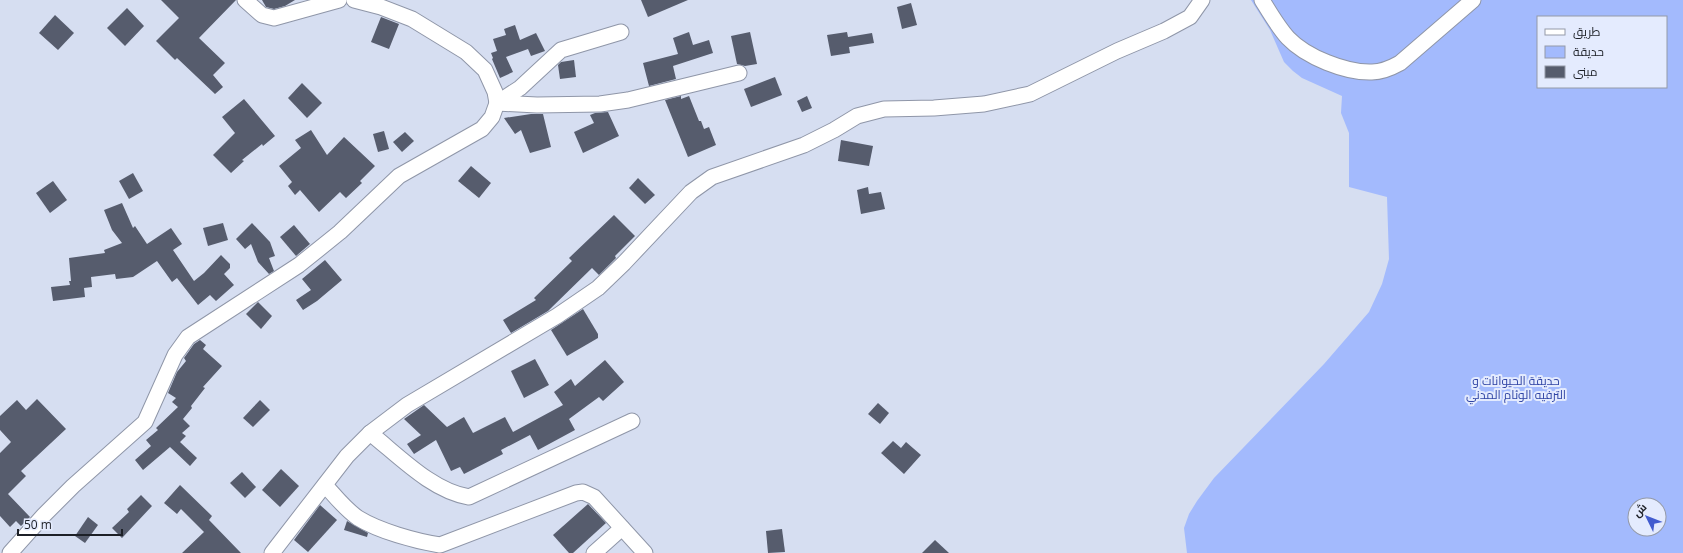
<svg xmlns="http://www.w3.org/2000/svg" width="1683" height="553" font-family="'Open Sans',Cairo,sans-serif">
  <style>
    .green { fill: #a3bafd; fill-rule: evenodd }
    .building { fill: #565c6d }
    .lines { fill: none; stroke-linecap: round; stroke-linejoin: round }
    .minor-casing { stroke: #8f96a8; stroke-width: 17 }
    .minor { stroke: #fff; stroke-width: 15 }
    .labels { text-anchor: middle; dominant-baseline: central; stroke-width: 4; stroke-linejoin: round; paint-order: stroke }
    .park-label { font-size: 12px; fill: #3045a5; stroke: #e4ebfe }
  </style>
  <rect width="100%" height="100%" fill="#d6def1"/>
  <path class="green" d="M1251,0H1683V553H1187L1184,528L1189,514L1197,501L1214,478L1324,364L1369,312L1382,284L1389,259L1387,197L1349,187V133L1341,113L1342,96L1302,78L1293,71L1284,62L1270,30ZM1538,17H1666V87H1538ZM1635,505H1659V529H1635Z"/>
  <g class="building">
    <path d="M161,0H236L199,38L225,63L213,75L223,87L215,94L177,58L175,60L156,41L179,18Z"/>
    <path d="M262,0H295L285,6L274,9L266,7Z"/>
    <path d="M641,0H688L648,17Z"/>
    <path d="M911,3L917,25L902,29L897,7Z"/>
    <path d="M127,8L144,26L125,46L107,28Z"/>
    <path d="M55,15L74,33L58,50L39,33Z"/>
    <path d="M381,17L399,24L389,49L371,42Z"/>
    <path d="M515,25L520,40L536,33L545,51L531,56L528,49L506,57L513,72L500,78L492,59L493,58L491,53L497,51L493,39L506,35L504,29Z"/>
    <path d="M689,32L693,45L709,40L713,53L673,66L676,79L649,86L643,63L678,54L673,38Z"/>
    <path d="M750,32L757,64L745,66L737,64L731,36Z"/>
    <path d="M847,32L848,37L872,33L874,43L849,47L850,53L831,56L827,35Z"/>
    <path d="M574,60L576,77L560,79L558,65L561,62Z"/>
    <path d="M775,77L782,95L751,107L744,89Z"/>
    <path d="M302,83L322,103L307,118L288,98Z"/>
    <path d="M681,96V99L689,96L699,121H701L704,129L709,127L716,145L688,157L665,100Z"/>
    <path d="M807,96L812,108L802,112L797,101Z"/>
    <path d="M244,99L275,136L263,146L262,144L242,160L244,161L231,173L213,155L235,133L222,117Z"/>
    <path d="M608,112L619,136L583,153L574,132L594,123L590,115L595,113Z"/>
    <path d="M531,114H543L551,147L530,153L521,130L515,134L504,118Z"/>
    <path d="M311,130L327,155L344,137L375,166L360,181L362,183L346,198L340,192L319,212L300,190L295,195L288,186L292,182L279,166L301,148L295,140Z"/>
    <path d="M384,131L389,149L378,152L373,134Z"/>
    <path d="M405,132L414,141L402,152L393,142Z"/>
    <path d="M841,140L873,146L869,166L838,161Z"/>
    <path d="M471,166L491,183L479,198L458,181Z"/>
    <path d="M133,173L143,191L129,199L119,181Z"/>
    <path d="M638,178L655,195L645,204L629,188Z"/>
    <path d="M53,181L67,200L50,213L36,193Z"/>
    <path d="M868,187L869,194L881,192L885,209L861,214L857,190Z"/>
    <path d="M122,203L133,228L135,226L147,244L171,228L182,244L173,250L194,281L204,273L221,255L230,264V268L224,274L234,285L216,301L210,295L198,305L177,278L172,282L157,261L133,277L116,279L115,274L91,277L92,287L84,288L85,297L53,301L51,287L70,285L69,281H71L69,258L105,253L104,250L122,243L112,230L104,210Z"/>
    <path d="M614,215L635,236L615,256L616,258L599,275L592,268L548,311L511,333L503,320L536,300L534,298L572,261L569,258Z"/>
    <path d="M223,223L228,240L208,246L203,228Z"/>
    <path d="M252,223L270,242L275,256L269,258L274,271L269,274L258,262L251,244L245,249L236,239Z"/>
    <path d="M294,225L310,244L296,256L280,237Z"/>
    <path d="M325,260L342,280L317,301L303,310L296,300L311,290L302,279Z"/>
    <path d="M258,302L272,316L261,329L246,314Z"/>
    <path d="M583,309L598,334V338L567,356L551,330Z"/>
    <path d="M200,340L206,345L203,349L222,366L203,387L205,388L191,406L192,408L183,419L190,426L182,433L186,436L180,442L197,458L190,466L170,447L143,470L135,460L151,446L146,440L158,430L156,428L178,407L172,402L176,398L168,393L177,372L186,361L184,358L194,344Z"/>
    <path d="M535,359L549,385L524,398L511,371Z"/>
    <path d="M605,360L624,382L603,401L599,397L569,419L575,430L538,450L530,435L501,450L503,454L464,474L460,467L451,471L436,440L414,454L407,444L421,435L404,419L424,405L447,427L464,417L473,433L505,417L513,432L563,405L554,392L571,379L575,386Z"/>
    <path d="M37,399L66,429L21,471L26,476L8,494L30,517L21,526L16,521L10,527L0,516V453L11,442L0,430V416L17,400L26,410Z"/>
    <path d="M260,400L270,410L253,427L243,418Z"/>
    <path d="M878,403L889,413L880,424L868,414Z"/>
    <path d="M893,441L901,448L906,442L921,455L904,474L881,453Z"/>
    <path d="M281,469L299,486L280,507L262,490Z"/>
    <path d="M242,472L256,487L245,498L230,483Z"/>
    <path d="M180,485L212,516L209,520L241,553H182L204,532L181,509L177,514L164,503Z"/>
    <path d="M141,495L152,506L122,538L112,528L129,512L127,509Z"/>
    <path d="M588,504L606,523L573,553H569L553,535Z"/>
    <path d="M320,505L337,520L308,552L294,540Z"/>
    <path d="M88,517L98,525L85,543L75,536Z"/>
    <path d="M347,521L368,533L367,537L344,530Z"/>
    <path d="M782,529L785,552L768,553L766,531Z"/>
    <path d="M935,540L949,553H922Z"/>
  </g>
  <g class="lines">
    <defs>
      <g id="minor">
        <path d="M245,0L262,15L274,18L339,0"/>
        <path d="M1262,0C1270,13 1278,27 1288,38C1306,57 1346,73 1372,72C1382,72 1391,68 1400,63L1473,0"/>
        <path d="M497,103L537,105L600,104L628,100L739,73"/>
        <path d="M497,103L520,88L561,50L621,32"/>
        <path d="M370,433C399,456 432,491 469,497L632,421"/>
        <path d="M325,485C335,496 345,509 358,518C379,531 415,541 440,545L576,493L583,492L594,497L645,553"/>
        <path d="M10,553L44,515L73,486L145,422L175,355L188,337L299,265L340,232L399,176L482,129L492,117L497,103L495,92L485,70L466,52L412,19L381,7L354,0"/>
        <path d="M272,553L347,456L370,433L407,405L557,316L598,288L624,263L691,192L712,177L804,145L834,130L857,116L884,109L934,108L984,104L1030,94L1117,51L1164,31L1190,17L1202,0"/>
        <path d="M594,553L622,528"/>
      </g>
    </defs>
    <use href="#minor" class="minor-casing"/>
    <use href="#minor" class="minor"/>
  </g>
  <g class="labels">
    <g class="park-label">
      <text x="1516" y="380">حديقة الحيوانات و<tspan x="1516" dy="14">الترفيه الوئام المدني</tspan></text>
    </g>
  </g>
  <rect x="1537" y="16" width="130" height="72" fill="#e4ebfe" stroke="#949aa8"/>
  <rect x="1545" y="29" width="20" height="6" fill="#ffffff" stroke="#949aa8"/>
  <text x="1573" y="36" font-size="12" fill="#1d2027">طريق</text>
  <rect x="1545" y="46" width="20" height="12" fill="#a3bafd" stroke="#949aa8"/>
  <text x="1573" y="56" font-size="12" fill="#1d2027">حديقة</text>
  <rect x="1545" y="66" width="20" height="12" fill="#565c6d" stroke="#949aa8"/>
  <text x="1573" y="76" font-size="12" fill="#1d2027">مبنى</text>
  <g transform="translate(1647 517) rotate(313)"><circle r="19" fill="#e4ebfe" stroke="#949aa8"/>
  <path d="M0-3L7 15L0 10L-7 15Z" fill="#425ccf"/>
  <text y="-6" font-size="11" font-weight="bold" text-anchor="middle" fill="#1d2027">ش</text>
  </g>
  <path d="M18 529v6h104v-6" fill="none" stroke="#1d2027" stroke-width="2"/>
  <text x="24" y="529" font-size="12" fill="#1d2027" stroke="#e4ebfe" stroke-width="3" paint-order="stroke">50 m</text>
</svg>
